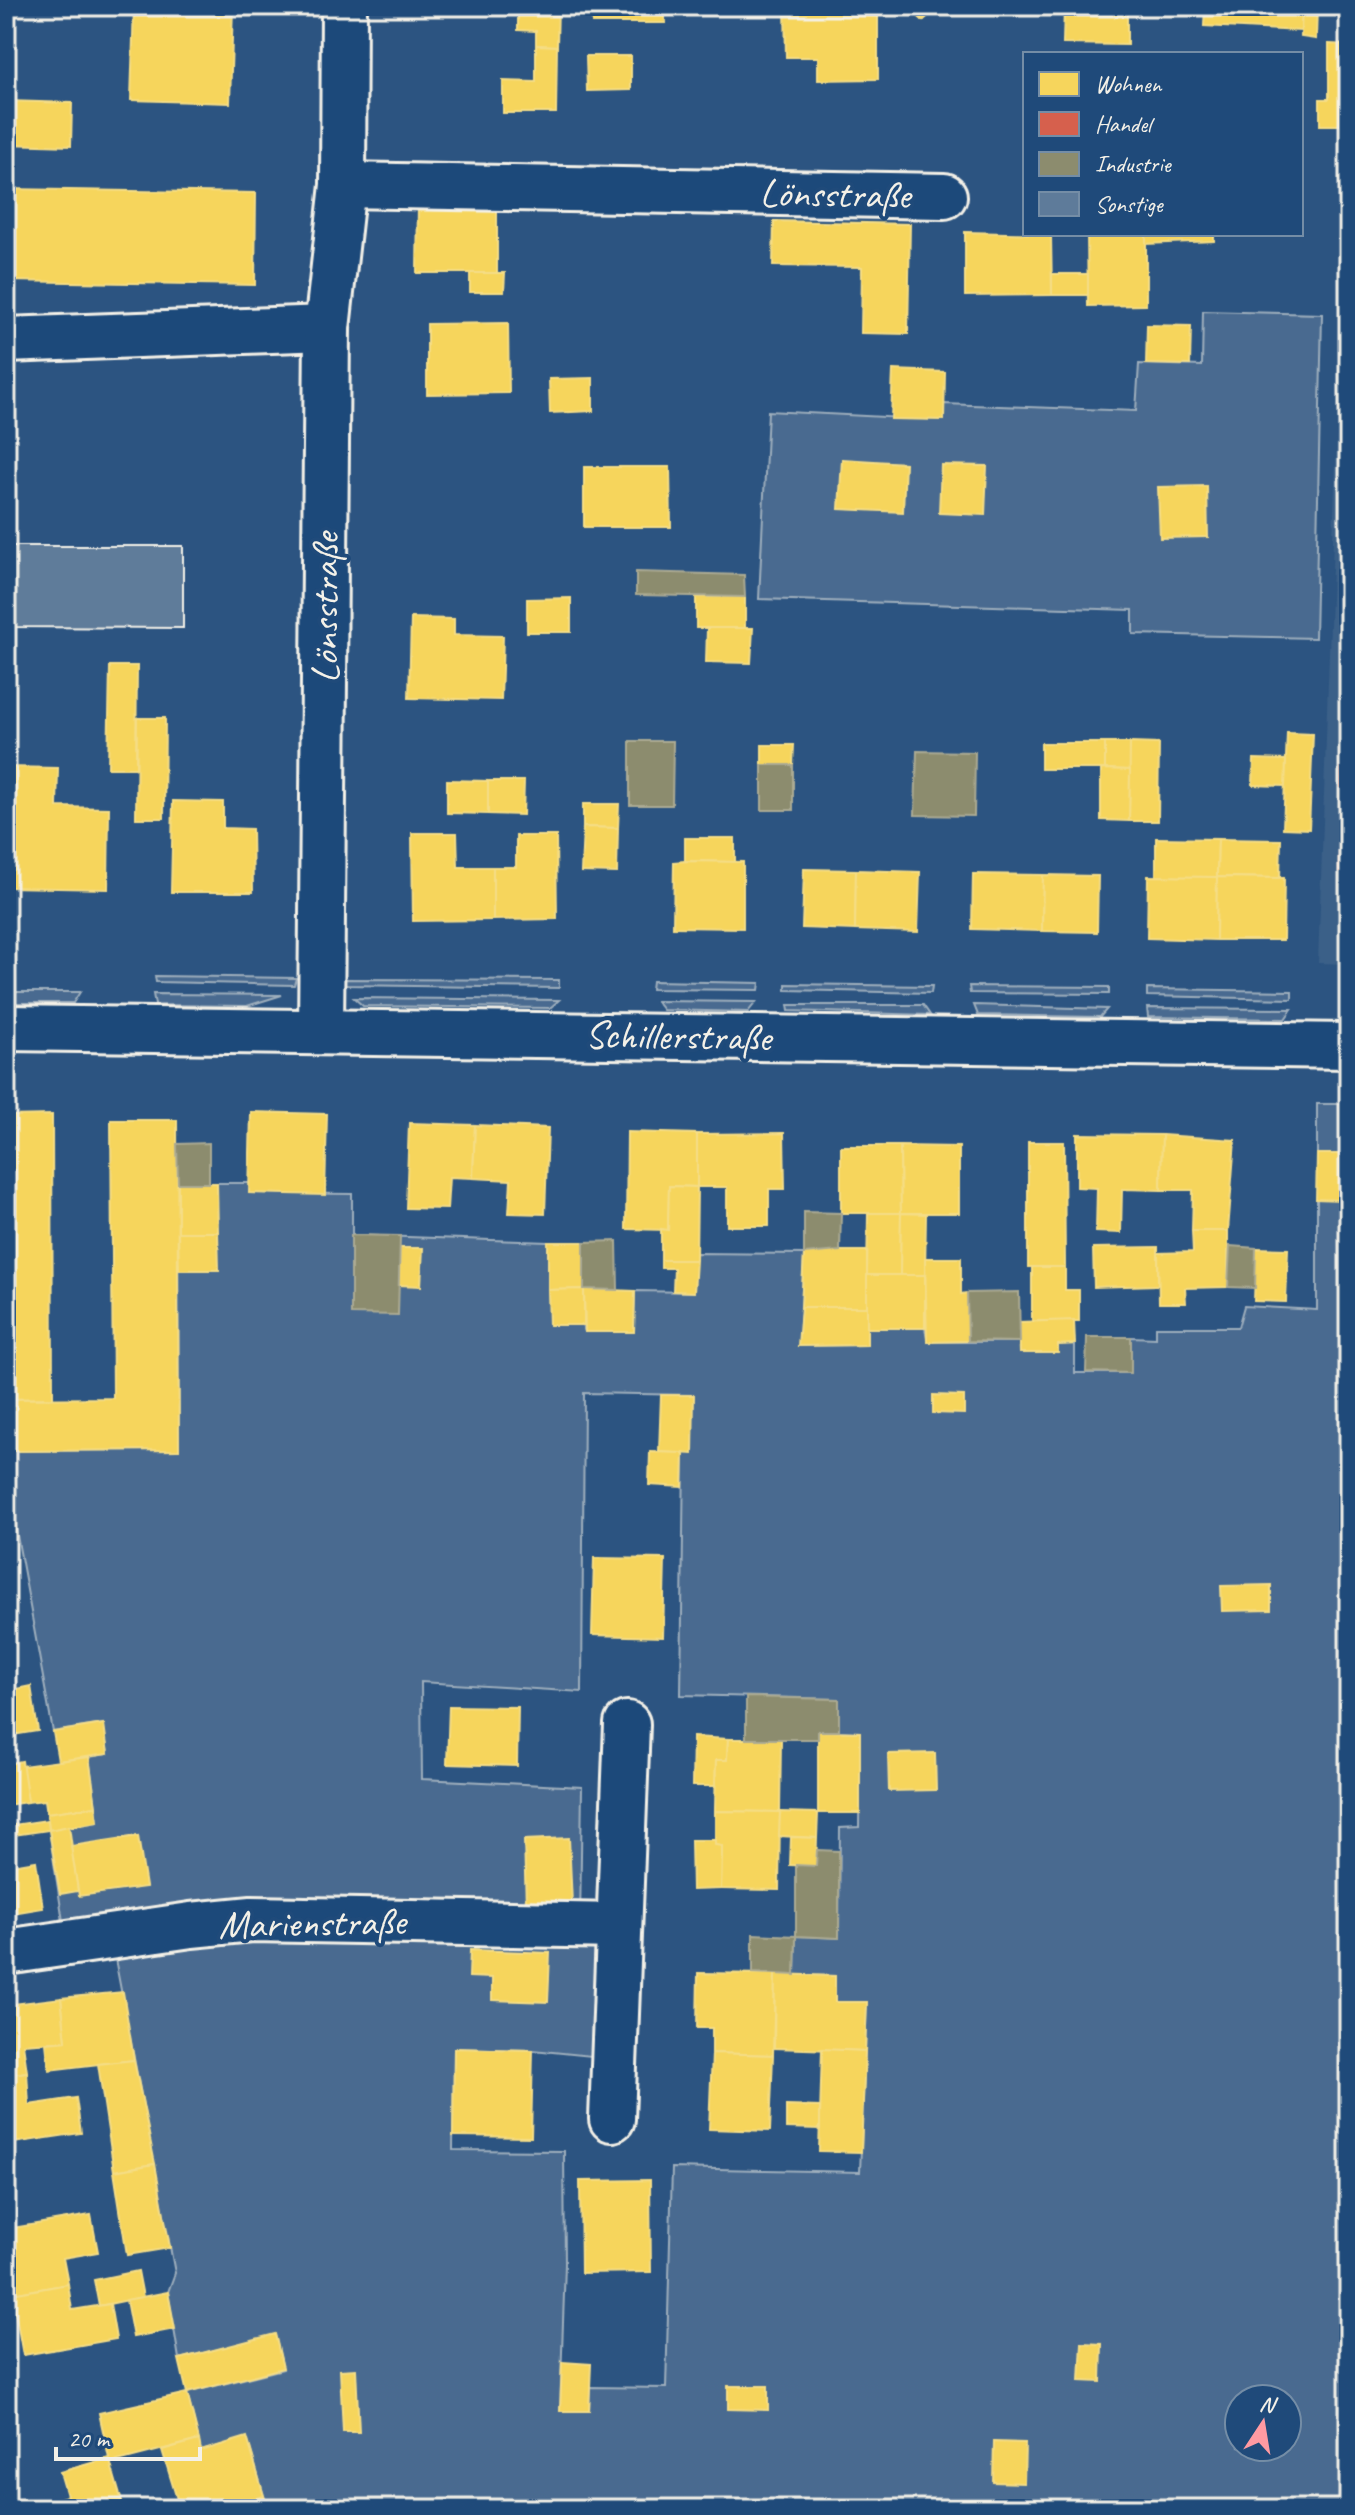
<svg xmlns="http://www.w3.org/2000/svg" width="1355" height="2515" font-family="Caveat,sans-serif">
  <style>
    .built { fill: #3b6088 }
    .green { fill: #496b90; stroke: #9eaebc; stroke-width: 2; fill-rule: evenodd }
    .homes { fill: #f6d55c; stroke: #f5dd86; stroke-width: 2 }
    .shops { fill: #d6604d; stroke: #df8c7c; stroke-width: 2 }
    .industry { fill: #8c8c6e; stroke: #abaa93; stroke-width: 2 }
    .building { fill: #5e7b9a; stroke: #f4f1e8; stroke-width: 2 }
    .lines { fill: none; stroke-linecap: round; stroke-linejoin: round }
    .minor-casing { stroke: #f4f1e8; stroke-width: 50 }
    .minor { stroke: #1f4a7a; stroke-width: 44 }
    .labels { text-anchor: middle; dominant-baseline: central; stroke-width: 8; stroke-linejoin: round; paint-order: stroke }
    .street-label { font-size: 40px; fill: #f4f1e8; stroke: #1f4a7a }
  </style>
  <rect width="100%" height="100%" fill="#2c5481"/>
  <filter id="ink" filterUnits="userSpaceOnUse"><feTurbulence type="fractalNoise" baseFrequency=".0125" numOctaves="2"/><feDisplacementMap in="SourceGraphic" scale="16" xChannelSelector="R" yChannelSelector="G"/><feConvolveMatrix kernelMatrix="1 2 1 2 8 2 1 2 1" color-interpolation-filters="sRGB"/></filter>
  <g filter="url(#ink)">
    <path class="built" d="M1349,91V964L1318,963Z"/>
    <g class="green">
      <path d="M1203,311L1322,314L1315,638L1133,634V610L759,599L768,411L943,420L944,404L1136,411L1139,364L1202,366Z"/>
      <path d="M155,976L296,978L294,985L156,982Z"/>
      <path d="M344,979L559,980V988L345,985Z"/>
      <path d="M652,981L760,983L759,990L651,989Z"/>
      <path d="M786,984L932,986L931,993L786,990Z"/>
      <path d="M969,986L1109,987V994L970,993Z"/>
      <path d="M1147,989L1292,991V999L1147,996Z"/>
      <path d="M6,992H80L73,1003H6Z"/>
      <path d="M153,994L282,995L247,1006L155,1005Z"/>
      <path d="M354,998L559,1000L550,1008L363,1006Z"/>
      <path d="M656,1001L756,1002L748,1012L663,1010Z"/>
      <path d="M788,1005H923L930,1015L789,1011Z"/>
      <path d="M974,1005L1107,1009L1100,1017L978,1015Z"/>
      <path d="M1147,1008L1292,1009L1285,1019L1148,1017Z"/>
      <path d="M1317,1104H1349V2509H268L247,2438L201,2451L187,2393L283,2369L275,2335L179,2359L168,2292L175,2273L112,1943L598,1929L601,2057L533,2050L454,2048L453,2150L564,2151L565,2264L560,2410L589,2411L590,2387L666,2388L672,2168L860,2172L867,2002H835V1976L795,1975L796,1936L839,1938L840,1828L859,1827L860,1732L839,1731L838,1699L681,1695L684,1453L693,1395L584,1393L582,1692L421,1682L422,1779L582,1787L580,1924L66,1941L49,1830L98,1822L89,1757L108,1754L103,1724L53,1732L14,1519H6V1451L179,1450L178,1183H250V1193L352,1194V1235L548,1242L585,1332H634L635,1291L694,1292L695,1253L804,1254L799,1346L866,1345L867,1328H925L928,1342H1020L1021,1353H1058V1345L1075,1344V1373H1130L1131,1337L1156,1338V1327H1238L1244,1306L1317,1310ZM1239,2399H1287V2447H1239Z"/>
    </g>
    <g class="homes">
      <path d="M134,6H233L230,103L131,100Z"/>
      <rect x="419" y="6" width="70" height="4"/>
      <path d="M518,6H558L557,46L536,45V31L518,30Z"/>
      <path d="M591,6H664L665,23H592Z"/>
      <path d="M785,6H878V79L818,80V57H786Z"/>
      <path d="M908,6H938L923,21Z"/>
      <path d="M1064,6H1127V45L1063,44Z"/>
      <path d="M1205,6H1302L1301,31L1204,26Z"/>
      <path d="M1302,6H1317L1316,39L1301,37Z"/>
      <path d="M1329,44L1348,45L1347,125H1320V99H1329Z"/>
      <path d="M536,45L557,46L556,113H503V81L536,82Z"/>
      <path d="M586,56H631V90L587,91Z"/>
      <path d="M6,101L72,103L71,146L6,144Z"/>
      <path d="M6,189L256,193L255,285L6,281Z"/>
      <path d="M418,202H497V273H417Z"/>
      <path d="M774,221L910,224L908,334L861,333L862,267L773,266Z"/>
      <path d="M965,232L1051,234L1052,295L965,296Z"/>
      <path d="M1087,234H1146V305L1088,306Z"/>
      <path d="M1146,234H1214V241L1146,244Z"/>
      <path d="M470,273H505L504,292H470Z"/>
      <rect x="1052" y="274" width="36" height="21"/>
      <path d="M508,323L509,393L427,394V324Z"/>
      <path d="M1147,325L1191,326L1190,365L1146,364Z"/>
      <path d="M893,370L945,372L944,420L891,419Z"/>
      <path d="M593,378V411L550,413L549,379Z"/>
      <path d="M842,459L905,463L903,512L839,509Z"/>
      <path d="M941,465L987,466L985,515L939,513Z"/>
      <path d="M584,467H670L671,527H584Z"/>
      <path d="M1207,486L1208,537L1160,538L1158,487Z"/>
      <rect x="696" y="597" width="49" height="31"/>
      <path d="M571,598V632H527V599Z"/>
      <path d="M411,618L454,619V635L503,636L501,700L409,698Z"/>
      <path d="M707,628H753L751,663L706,662Z"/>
      <path d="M110,666H137L136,768H108Z"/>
      <path d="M137,718H165L164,818H136Z"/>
      <path d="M1287,733L1313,734L1309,829L1283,828Z"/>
      <rect x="1041" y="743" width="64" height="26"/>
      <path d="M1105,743H1130V770L1105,769Z"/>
      <path d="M1130,743L1159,744L1158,821H1129Z"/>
      <path d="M762,745H794L793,765H762Z"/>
      <path d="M1254,759L1286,760L1285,786L1253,785Z"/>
      <path d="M6,767L58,768L57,807L109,808L108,889L6,887Z"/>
      <path d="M1101,769L1130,770L1129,821L1101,820Z"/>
      <path d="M447,780L488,781V814L447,813Z"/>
      <path d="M488,781H524L523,815L488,814Z"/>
      <path d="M173,801L223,802V828L252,829L253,892H171Z"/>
      <path d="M583,804H619L618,828L583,827Z"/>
      <path d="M583,827L618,828L617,873L581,872Z"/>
      <path d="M412,833H457L458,867H493V920L413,921Z"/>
      <path d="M516,836H556L557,919L493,920V867H516Z"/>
      <path d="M685,838H735V862L685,861Z"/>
      <path d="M1156,838L1218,839L1217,877H1156Z"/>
      <path d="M1218,839L1281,840L1280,878L1217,877Z"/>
      <path d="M685,861L743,862V928L673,927L674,862Z"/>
      <path d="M804,869L856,870L855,930L802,928Z"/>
      <path d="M856,870L920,872L918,932L855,930Z"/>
      <path d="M973,874L1043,875L1042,931L972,929Z"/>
      <path d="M1043,875L1098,876L1097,932L1042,931Z"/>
      <path d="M1148,876L1217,877L1216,940L1147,938Z"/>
      <path d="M1217,877L1284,878L1283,940H1216Z"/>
      <path d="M251,1112L327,1114L325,1195L249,1193Z"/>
      <path d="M52,1115L53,1398L9,1399L6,1116Z"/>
      <path d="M111,1120H177L179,1450L10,1451L9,1399L113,1398Z"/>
      <path d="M409,1123L475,1125L473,1178L449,1177L447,1209L406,1208Z"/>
      <path d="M475,1125L548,1128L545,1214L509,1213L511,1180L473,1178Z"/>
      <path d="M627,1132L697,1134V1187L669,1186L668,1230L626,1229Z"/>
      <path d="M784,1133L785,1189H769V1226H727V1187H697V1134Z"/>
      <path d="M1077,1134L1162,1135L1161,1190L1122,1189L1121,1233L1096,1232L1097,1188L1077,1187Z"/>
      <path d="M1162,1135L1235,1140L1228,1231H1192L1193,1190H1161Z"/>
      <path d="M1028,1142H1064L1065,1267H1028Z"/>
      <path d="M841,1146H900L901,1213H841Z"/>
      <path d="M900,1146L959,1147V1213H901Z"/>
      <path d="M1317,1154H1342L1341,1200L1316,1199Z"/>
      <path d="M178,1183H217L218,1232H178Z"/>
      <path d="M669,1186L697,1187L696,1260H661V1229L668,1230Z"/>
      <path d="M868,1213H901L900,1275H867Z"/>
      <path d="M901,1213L926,1214L925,1275H900Z"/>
      <path d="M1192,1231H1228V1287L1185,1288L1186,1303H1159L1158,1253L1193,1252Z"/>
      <path d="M178,1232H218L219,1270H179Z"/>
      <path d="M548,1242H584V1289L548,1290Z"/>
      <path d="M1158,1247V1285L1094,1287L1093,1248Z"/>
      <path d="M400,1248H423L421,1286L399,1285Z"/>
      <path d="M1256,1248L1288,1249L1286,1302L1254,1301Z"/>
      <path d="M840,1251H867V1307H801L804,1254Z"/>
      <path d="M925,1258H961V1294L967,1293L968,1341L927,1342Z"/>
      <path d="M661,1260H696L694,1292L673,1291L674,1268H661Z"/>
      <path d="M1032,1267H1065V1290H1079V1321H1032Z"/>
      <rect x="867" y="1275" width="58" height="53"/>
      <path d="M584,1289L635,1291L634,1332H585Z"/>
      <path d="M584,1289V1325H549L548,1290Z"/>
      <path d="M801,1307H867V1345L798,1346Z"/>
      <path d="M1074,1320L1075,1344L1058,1345V1353H1020L1019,1322Z"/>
      <path d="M661,1395H694L693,1454L659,1452Z"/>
      <path d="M933,1395L964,1396V1414L933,1413Z"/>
      <path d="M6,1399H9L10,1451H6Z"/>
      <path d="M650,1452L684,1453L683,1487L649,1485Z"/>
      <path d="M594,1558L665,1559L663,1637L592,1635Z"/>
      <path d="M1271,1585V1610L1222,1611L1221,1586Z"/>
      <path d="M31,1686L38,1731L6,1736V1691Z"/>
      <path d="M449,1706L518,1707L517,1766L447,1764Z"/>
      <path d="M104,1724L108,1754L58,1761L53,1732Z"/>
      <path d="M818,1731L860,1732V1813H818Z"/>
      <path d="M693,1737L728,1739L727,1760H716L715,1786H692Z"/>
      <path d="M728,1739H781L780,1812L715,1811L716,1760H727Z"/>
      <path d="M935,1753L936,1790L889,1791L888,1754Z"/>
      <path d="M89,1757L96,1806L47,1813L45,1800L28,1802L22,1766Z"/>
      <path d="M22,1761L28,1802L6,1805V1764Z"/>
      <path d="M96,1806L98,1822L49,1830L47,1813Z"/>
      <path d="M715,1811L780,1812L779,1890L721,1889L722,1846L715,1845Z"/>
      <path d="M780,1812L818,1813L817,1838L779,1836Z"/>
      <path d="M48,1820L49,1830L6,1836V1826Z"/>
      <path d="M69,1826L78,1891L60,1894L49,1830Z"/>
      <path d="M138,1836L146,1887L79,1896L71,1846Z"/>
      <path d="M791,1837L817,1838L816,1866L790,1865Z"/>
      <path d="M569,1838L572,1904L526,1906L524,1840Z"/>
      <path d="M691,1840H715V1845L722,1846L721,1889L692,1890Z"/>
      <path d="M36,1861L43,1908L6,1914V1866Z"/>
      <path d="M470,1950L550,1953L548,2002L492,2000V1978L469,1977Z"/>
      <path d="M698,1973L775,1974L773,2055L712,2053V2028H697Z"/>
      <path d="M775,1974L835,1976V2002H867L865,2051L774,2048Z"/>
      <path d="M123,1992L134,2060L49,2070L46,2043L66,2041L61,1998Z"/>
      <path d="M61,1998L66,2041L23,2044L27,2072L6,2075V2005Z"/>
      <path d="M454,2048L533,2050L531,2137L453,2136Z"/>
      <path d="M822,2049L865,2051L861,2152L819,2151Z"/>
      <path d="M712,2053L773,2055L770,2131L709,2129Z"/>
      <path d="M134,2060L155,2164L114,2171L98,2064Z"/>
      <path d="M27,2072L29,2105L76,2098L81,2133L6,2144V2075Z"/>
      <path d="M786,2106L820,2107V2129L786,2128Z"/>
      <path d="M155,2164L170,2248L127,2255L114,2171Z"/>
      <path d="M650,2180L651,2272L581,2273L580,2181Z"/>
      <path d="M91,2215L98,2252L63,2258L68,2284L12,2294L6,2258V2229Z"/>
      <path d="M138,2271L143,2297L99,2306L94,2280Z"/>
      <path d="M68,2284L72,2310L110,2304L116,2339L23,2355L12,2294Z"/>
      <path d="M168,2292L175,2329L133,2337L126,2300Z"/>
      <path d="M275,2334L283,2368L187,2393L179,2359Z"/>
      <path d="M1082,2343L1102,2344L1101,2382L1080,2381Z"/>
      <path d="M562,2362L591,2364L589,2411H560Z"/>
      <path d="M356,2369L359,2432H343L340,2370Z"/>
      <path d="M728,2386H768V2410L728,2409Z"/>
      <path d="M187,2393L199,2440L110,2463L99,2413Z"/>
      <path d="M247,2437L264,2496L221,2509H180L162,2450L199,2440L201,2451Z"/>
      <path d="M994,2442L1025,2443L1024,2483L993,2482Z"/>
      <path d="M109,2458L124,2509H63L60,2498L67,2496L60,2472Z"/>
      <path d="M264,2496L268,2509H221Z"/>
    </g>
    <path class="shops" d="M1349,453V872H1339Z"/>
    <g class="industry">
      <path d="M636,572L744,575L745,597L636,595Z"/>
      <path d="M630,741H673L672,805H630Z"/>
      <path d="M917,751L975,752L974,816L915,815Z"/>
      <rect x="762" y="765" width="31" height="45"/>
      <path d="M209,1143V1183H178L177,1144Z"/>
      <path d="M804,1212L841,1213L840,1251L804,1254Z"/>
      <path d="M351,1235L400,1236L398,1315L351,1314Z"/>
      <path d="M617,1241L618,1290L584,1289V1242Z"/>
      <path d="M1230,1246L1256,1248L1255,1288L1228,1287Z"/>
      <path d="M1019,1292L1020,1342L968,1341L967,1293Z"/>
      <path d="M1087,1337H1131V1373L1086,1372Z"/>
      <path d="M746,1697L839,1699V1731H818V1739H746Z"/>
      <path d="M817,1850L839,1851V1938L796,1936V1865L816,1866Z"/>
      <path d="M753,1934L796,1936L795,1975L753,1973Z"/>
    </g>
    <path class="building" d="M6,546H183V628L6,627Z"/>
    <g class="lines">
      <defs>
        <g id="minor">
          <path d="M343,185L944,196"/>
          <path d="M6,340L327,328"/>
          <path d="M6,1028L1349,1046"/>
          <path d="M321,1031L327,328L343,185L344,6"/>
          <path d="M6,1952L191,1925L252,1919L619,1926"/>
          <path d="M612,2119L627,1724"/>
        </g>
      </defs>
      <use href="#minor" class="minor-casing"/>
      <use href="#minor" class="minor"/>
    </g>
  </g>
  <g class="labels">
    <g class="street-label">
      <text transform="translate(835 194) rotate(1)">Lönsstraße</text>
      <text transform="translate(325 608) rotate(-90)">Lönsstraße</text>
      <text transform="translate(678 1036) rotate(1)">Schillerstraße</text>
      <text transform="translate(312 1923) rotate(-1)">Marienstraße</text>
    </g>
  </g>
  <rect width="1355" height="2515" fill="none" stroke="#1f4a7a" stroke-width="32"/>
  <rect x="16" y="16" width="1323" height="2483" fill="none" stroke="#f4f1e8" stroke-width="3" filter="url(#ink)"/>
  <rect x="1023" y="52" width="280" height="184" fill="#1f4a7a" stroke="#748da6" stroke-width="2"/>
  <rect x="1039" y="72" width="40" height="24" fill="#f6d55c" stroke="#748da6" stroke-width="2"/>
  <text x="1095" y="92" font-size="24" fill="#f4f1e8">Wohnen</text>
  <rect x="1039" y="112" width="40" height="24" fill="#d6604d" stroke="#748da6" stroke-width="2"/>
  <text x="1095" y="132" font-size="24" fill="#f4f1e8">Handel</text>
  <rect x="1039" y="152" width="40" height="24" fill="#8c8c6e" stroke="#748da6" stroke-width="2"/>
  <text x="1095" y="172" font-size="24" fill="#f4f1e8">Industrie</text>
  <rect x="1039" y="192" width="40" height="24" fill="#5e7b9a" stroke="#748da6" stroke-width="2"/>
  <text x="1095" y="212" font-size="24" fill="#f4f1e8">Sonstige</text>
  <g transform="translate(1263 2423) rotate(12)"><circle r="38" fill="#1f4a7a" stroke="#748da6" stroke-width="2"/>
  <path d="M0-6L14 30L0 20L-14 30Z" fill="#ff9aa2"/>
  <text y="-12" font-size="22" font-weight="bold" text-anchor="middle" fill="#f4f1e8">N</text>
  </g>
  <path d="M56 2447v12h144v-12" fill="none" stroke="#f4f1e8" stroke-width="4"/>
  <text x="68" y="2447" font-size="24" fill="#f4f1e8" stroke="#1f4a7a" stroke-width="6" paint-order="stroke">20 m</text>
</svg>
